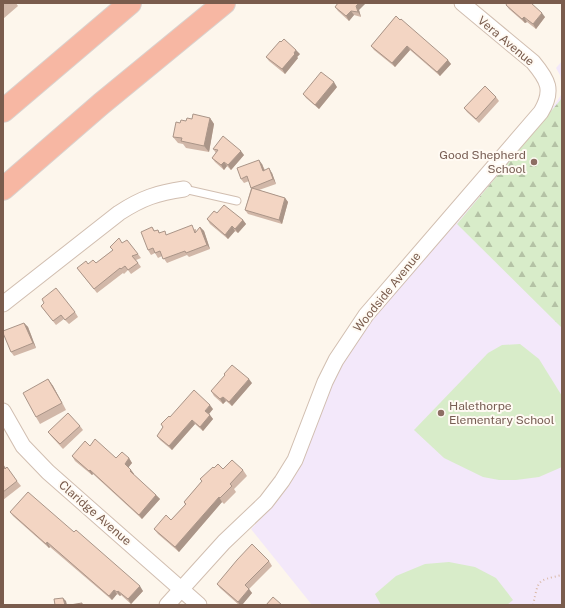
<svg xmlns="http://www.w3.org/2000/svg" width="565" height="608" font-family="'Public Sans',sans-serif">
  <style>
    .education { fill: #f3e8fa }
    .forest { fill: url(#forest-firs) }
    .garden { fill: #d8ecc9 }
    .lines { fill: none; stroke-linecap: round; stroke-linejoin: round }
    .service-casing { stroke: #d1beb0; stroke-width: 9 }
    .minor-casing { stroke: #d1beb0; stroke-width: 17 }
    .motorway-casing { stroke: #dad1cd; stroke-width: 24 }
    .path { stroke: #d9b8a5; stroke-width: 2; stroke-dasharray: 1 3; stroke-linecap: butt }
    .service { stroke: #fff; stroke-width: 7 }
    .minor { stroke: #fff; stroke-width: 15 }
    .motorway { stroke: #f7b7a3; stroke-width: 22 }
    .wall { fill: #d1b7a8 }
    .shaded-wall { fill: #aa9588 }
    .building { fill: #f3d5c3; stroke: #aa9588 }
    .education-dot { fill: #8d6e63; stroke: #fffaf3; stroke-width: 1.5 }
    .labels { text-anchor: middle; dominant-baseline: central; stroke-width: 4; stroke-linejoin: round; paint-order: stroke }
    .street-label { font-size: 12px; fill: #7a5c4d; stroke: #fffaf3 }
    .education-label { font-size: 12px; fill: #785e54; stroke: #fffaf3; text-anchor: end }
  </style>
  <defs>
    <pattern id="forest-firs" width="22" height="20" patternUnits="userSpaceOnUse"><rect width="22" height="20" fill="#d8ecc9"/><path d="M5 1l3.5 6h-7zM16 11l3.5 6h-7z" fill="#b4c2a5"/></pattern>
  </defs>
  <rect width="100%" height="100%" fill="#fdf6ec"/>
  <path class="education" d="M562,61V605H312L251,529L272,507L288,487L302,464L331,384L342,363L371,320L555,104L561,95L562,87L560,75L556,68Z"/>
  <path class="forest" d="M562,98V328L457,224Z"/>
  <g class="garden">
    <path d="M520,344L539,359L562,396V467L539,477L516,480H499L483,477L444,458L414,430L488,353L502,345Z"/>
    <path d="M449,562L475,567L496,578L513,600L507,605H381L375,594L396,576L425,564Z"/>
  </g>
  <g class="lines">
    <defs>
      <path id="service" d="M184,189L237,201"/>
      <g id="minor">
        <path d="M3,304L119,213C142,198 157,193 184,189"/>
        <path d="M3,411L23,446L48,472L199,605"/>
        <path d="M167,605L224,542L266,502L282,481L295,460L325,382L336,360L366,315L541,112C554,90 548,80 533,62L462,3"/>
      </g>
      <g id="motorway">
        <path d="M3,111L130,3"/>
        <path d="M3,189L101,104L224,3"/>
      </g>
    </defs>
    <use href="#service" class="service-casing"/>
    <use href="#minor" class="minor-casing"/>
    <use href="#motorway" class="motorway-casing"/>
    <path class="path" d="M533,605C539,579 536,581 562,575"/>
    <use href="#service" class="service"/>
    <use href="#minor" class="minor"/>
    <use href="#motorway" class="motorway"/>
  </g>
  <g class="wall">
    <path d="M3,3H16L18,6L3,19Z"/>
    <path d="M506,5L545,17L536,29L527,22L525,23L509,9Z"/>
    <path d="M335,7L359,10L361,17L354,15L349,21L338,11Z"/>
    <path d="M396,16L451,64L440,76L410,50L395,67L374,50L371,46Z"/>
    <path d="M300,54L297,57L298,58L285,74L269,61L266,57Z"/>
    <path d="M337,87L319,109L306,98L303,94Z"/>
    <path d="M496,97L499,101L479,123L467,112L464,108Z"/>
    <path d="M210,118L214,124L209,152L186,148L183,144L178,143L173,137L180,123L192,119Z"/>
    <path d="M213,149L244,155L231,170L227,166L224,170L215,162L212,158L216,153Z"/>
    <path d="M262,164L265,170L272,173L276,184L259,190L285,198L288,202L282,224L248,214L245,210L251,188L249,181L244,183L241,179Z"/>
    <path d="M217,213L243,220L246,224L238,233L235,231L228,239L210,224L207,219Z"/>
    <path d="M152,227L155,231L158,230L160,233L167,235L196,229V232L200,227L204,231L210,249L189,257L187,255L167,263L162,256L158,258L155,253L151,255L148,250Z"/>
    <path d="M122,243L138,254L141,258L136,260L141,267L131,274L128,270L124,274L123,273L97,293L77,268L88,264L96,263Z"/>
    <path d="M41,306L75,312L78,317L69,324L64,319L56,325Z"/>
    <path d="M24,323L28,327L36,348L14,356L11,352Z"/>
    <path d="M48,379L53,386L66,410L40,424L36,417Z"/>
    <path d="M252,383L232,406L226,401L223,404L214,396L211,391Z"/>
    <path d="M213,409L209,414L213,419L203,431L195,424L172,450L160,440L157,436L163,427L161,424L170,417Z"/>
    <path d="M80,426L83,430L63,449L51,436L48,432Z"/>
    <path d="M72,456L129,458L132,463L128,467L131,470L134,474V475L156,495L160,499L142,519L93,474L92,475L75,461Z"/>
    <path d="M3,464L6,468L17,481L21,486L3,500Z"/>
    <path d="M214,468L243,470L247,476L234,489L236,492L224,504L222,502L179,552L158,534L154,529L171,520L185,505L184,502L202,481L200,479Z"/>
    <path d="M10,512L143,591L131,604L121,595L120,596L117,594L112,600L50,547L49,548L13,516Z"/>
    <path d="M269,561L272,566L249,589L252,593L242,605H239L220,588L217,584Z"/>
  </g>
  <g class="shaded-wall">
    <path d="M359,3H366L359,10L361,17L358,12L356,6Z"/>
    <path d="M351,11L354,15L349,21L346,16Z"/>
    <path d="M542,13L545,17L536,29L533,24Z"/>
    <path d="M524,17L527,22L525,23L522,19Z"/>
    <path d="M407,46L410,50L395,67L392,63Z"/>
    <path d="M296,50L300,54L297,57L298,58L285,74L282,69Z"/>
    <path d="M448,60L451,64L440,76L437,72Z"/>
    <path d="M334,82L337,87L319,109L315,105Z"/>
    <path d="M210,118L214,124L209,152L204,146Z"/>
    <path d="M241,151L244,155L231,170L228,165Z"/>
    <path d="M259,160L262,164L266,175L263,171Z"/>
    <path d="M224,162L227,166L224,170L221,165Z"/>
    <path d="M269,168L272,173L276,184L273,179Z"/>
    <path d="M285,198L288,202L282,224L279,220Z"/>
    <path d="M243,220L246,224L238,233L235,229Z"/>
    <path d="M232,226L235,231L228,239L225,235Z"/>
    <path d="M200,227L204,231L210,249L207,245Z"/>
    <path d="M24,323L28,327L36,348L33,343Z"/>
    <path d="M48,379L53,386L66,410L62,403Z"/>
    <path d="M249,379L252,383L232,406L229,402Z"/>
    <path d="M223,397L226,401L223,404L220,399Z"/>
    <path d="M210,405L213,409L208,415L205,411Z"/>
    <path d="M210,415L213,419L203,431L200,427Z"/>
    <path d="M192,420L195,424L172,450L169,446Z"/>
    <path d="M129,458L132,463L128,468L125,464Z"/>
    <path d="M90,470L93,474L92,475L89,471Z"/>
    <path d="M131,470L134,474L133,476L130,471Z"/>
    <path d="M156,495L160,499L142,519L139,515Z"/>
    <path d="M219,497L222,502L179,552L175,547Z"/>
    <path d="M47,542L50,547L49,548L46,544Z"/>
    <path d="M140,586L143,591L131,604L128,599Z"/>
    <path d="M249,589L252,593L242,605H240L238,602Z"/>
    <path d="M114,590L117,594L112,600L109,596Z"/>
    <path d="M118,591L121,595L120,596L117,592Z"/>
    <path d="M63,598L66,601L67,605H65Z"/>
  </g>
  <g class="building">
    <path d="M338,3H359L356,6L358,12L351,11L346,16L335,7Z"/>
    <path d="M507,3H531L542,13L533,24L524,17L522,19L506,5Z"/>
    <path d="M396,16L400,20L401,19L448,60L437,72L407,46L392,63L371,46Z"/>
    <path d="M284,39L296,50L294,53L295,54L282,69L266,57L280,41L281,42Z"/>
    <path d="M321,72L334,82L315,105L303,94Z"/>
    <path d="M485,86L496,97L476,119L464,108Z"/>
    <path d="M193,114L210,118L204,146L181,141L182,138L173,137L176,122L180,123L181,120L186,121L187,118L192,119Z"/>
    <path d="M223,136L241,151L228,165L224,162L221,165L212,158L218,150L213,149Z"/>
    <path d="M259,160L263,171L269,168L273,179L251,188L247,176L241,179L237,168Z"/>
    <path d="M252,188L285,198L279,220L245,210Z"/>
    <path d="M224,205L243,220L235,229L232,226L225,235L207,219L214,211L217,213Z"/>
    <path d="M192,225L195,233L200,227L207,245L186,253L185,251L163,259L160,251L155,253L153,248L148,250L141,232L152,227L154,231L158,230L159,233L165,231L166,235Z"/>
    <path d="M119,238L122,243L127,240L138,254L132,256L138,263L128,270L125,266L121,269L120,268L94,289L77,268L86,261L88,264L93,260L96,263L113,250L110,247Z"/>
    <path d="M56,288L75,312L65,320L61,315L53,321L41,306L44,303L42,299Z"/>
    <path d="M24,323L33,343L11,352L3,333V331Z"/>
    <path d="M232,365L249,379L229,402L223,397L220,399L211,391L225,375L224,374Z"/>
    <path d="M48,379L62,403L36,417L23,393Z"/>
    <path d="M194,390L210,405L205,411L210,415L200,427L192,420L169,446L157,436L163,427L161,424L169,416L170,417Z"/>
    <path d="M68,413L80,426L60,444L48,432Z"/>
    <path d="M95,439L116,458L122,452L129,458L125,464L131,470L130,471L156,495L139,515L90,470L89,471L72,456L85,441L90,446Z"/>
    <path d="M232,460L243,470L230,484L232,486L220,498L219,497L175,547L154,529L166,515L171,520L186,504L184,502L202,481L200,479L213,467L214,468L218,464L223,469Z"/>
    <path d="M3,465L5,469L7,467L17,481L3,492Z"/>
    <path d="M28,492L74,532L76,530L140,586L128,599L118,591L117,592L114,590L109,596L47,542L46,544L10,512Z"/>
    <path d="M252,544L269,561L245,585L249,589L238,602L217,584L237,560Z"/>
    <path d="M273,597L282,605H266Z"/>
    <path d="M63,598L65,605H55L54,599Z"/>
    <path d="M82,603V605H70Z"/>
  </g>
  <g class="education-dot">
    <circle cx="534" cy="162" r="4"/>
    <circle cx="441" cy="413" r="4"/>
  </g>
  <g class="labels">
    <g class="street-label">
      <text transform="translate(506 41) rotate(40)">Vera Avenue</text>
      <text transform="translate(387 292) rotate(-51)">Woodside Avenue</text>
      <text transform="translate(95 513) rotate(41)">Claridge Avenue</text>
    </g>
    <g class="education-label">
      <text x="526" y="155">Good Shepherd<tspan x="526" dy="14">School</tspan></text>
      <text x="449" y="406" text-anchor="start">Halethorpe<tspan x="449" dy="14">Elementary School</tspan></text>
    </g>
  </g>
  <rect width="565" height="608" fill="none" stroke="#7a5c4d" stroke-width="8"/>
</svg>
